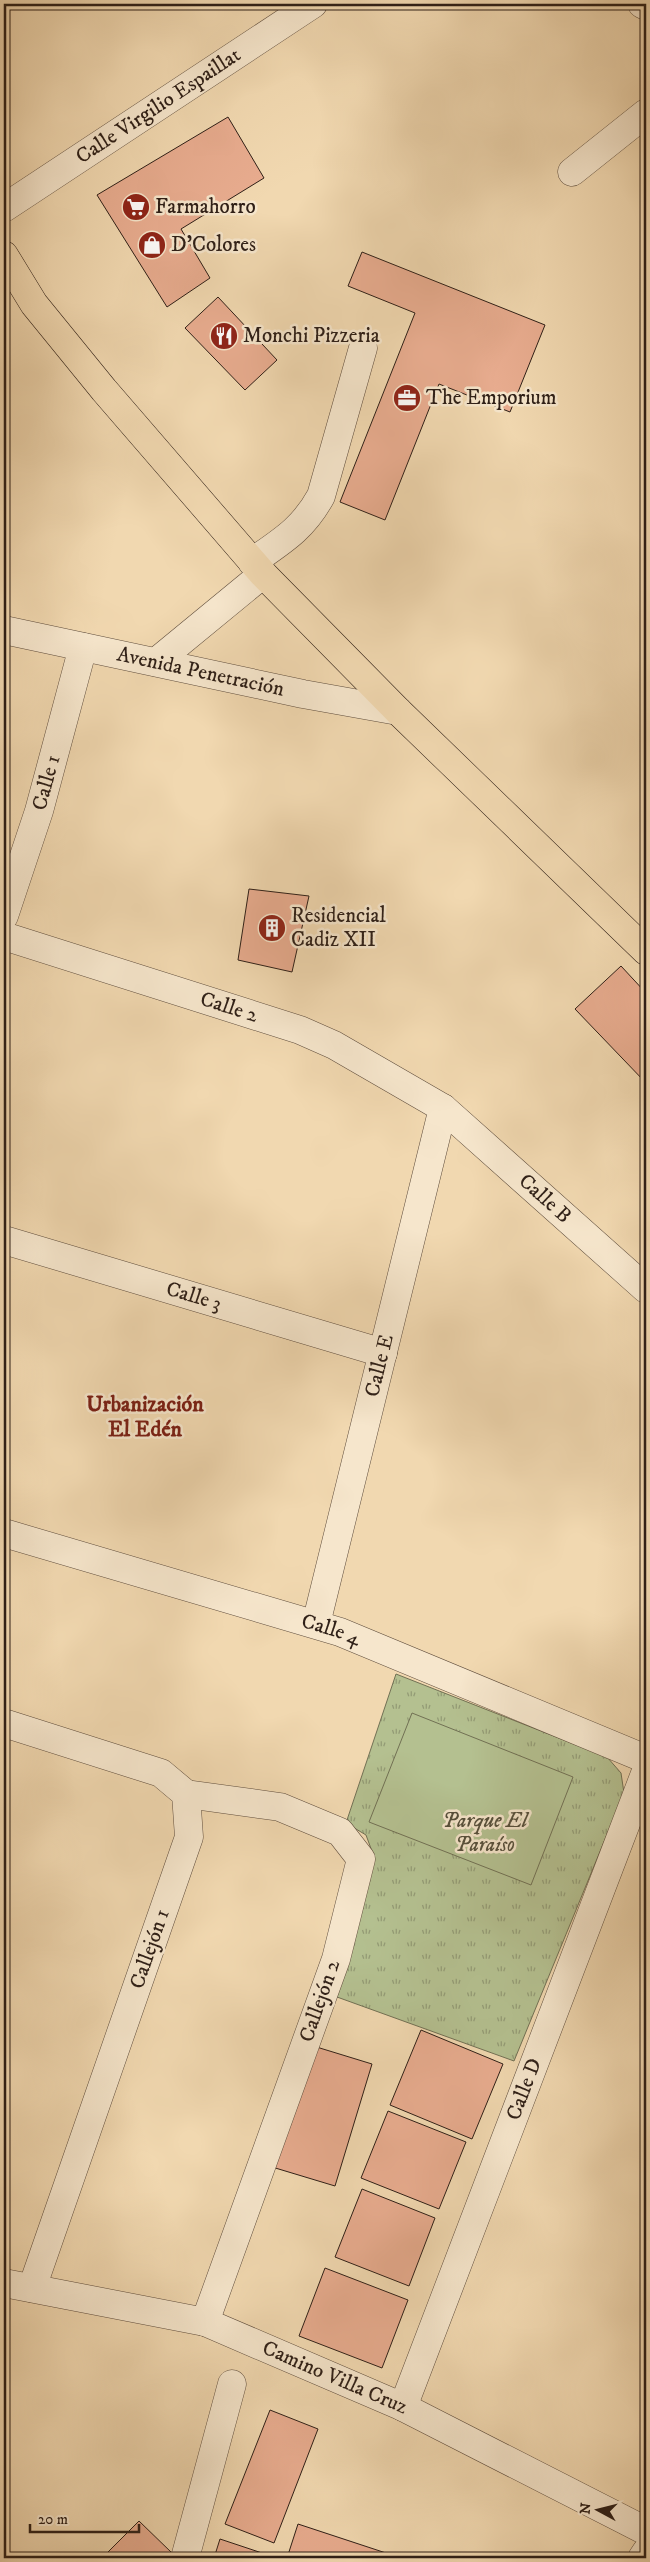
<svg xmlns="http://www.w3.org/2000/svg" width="650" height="2562" font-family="'IM FELL DW Pica',serif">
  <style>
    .grass { fill: url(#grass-tufts); stroke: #717054 }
    .garden { fill: #b4c090; stroke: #717054 }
    .building { fill: #e8ac8f; stroke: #2e1f17 }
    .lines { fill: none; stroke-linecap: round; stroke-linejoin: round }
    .minor-casing { stroke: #5f4d3d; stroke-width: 29 }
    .major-casing { stroke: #2e1f17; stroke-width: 29 }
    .minor { stroke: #f6e6cc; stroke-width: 28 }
    .major { stroke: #f1d8b0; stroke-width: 28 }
    .labels { text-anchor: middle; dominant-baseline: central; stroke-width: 5; stroke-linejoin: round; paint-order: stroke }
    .street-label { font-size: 21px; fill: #2e1f17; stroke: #f6e6cc }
    .poi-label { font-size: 21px; fill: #2e1f17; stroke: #f6e6cc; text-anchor: start }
    .park-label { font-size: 21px; font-style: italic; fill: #564f3b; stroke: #f6e6cc }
    .neighbourhood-label { font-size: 22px; font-weight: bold; fill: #7a1f14; stroke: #f6e6cc }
  </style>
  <defs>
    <pattern id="grass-tufts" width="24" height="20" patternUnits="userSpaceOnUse" patternTransform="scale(1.25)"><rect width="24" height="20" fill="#b4c090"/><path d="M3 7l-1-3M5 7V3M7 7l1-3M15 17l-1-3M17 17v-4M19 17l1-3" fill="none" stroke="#939b75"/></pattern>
  </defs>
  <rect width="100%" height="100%" fill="#f1d8b0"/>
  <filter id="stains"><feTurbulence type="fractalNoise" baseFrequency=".004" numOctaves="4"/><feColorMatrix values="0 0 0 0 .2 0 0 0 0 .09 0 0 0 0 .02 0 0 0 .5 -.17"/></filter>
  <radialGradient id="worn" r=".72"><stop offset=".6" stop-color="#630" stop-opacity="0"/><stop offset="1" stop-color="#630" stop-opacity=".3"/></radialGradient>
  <path class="grass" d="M396,1674L607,1757L621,1773L624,1793L514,2061L337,1997L373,1854L366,1835L346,1823Z"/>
  <path class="garden" d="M412,1713L573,1777L531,1885L369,1822Z"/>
  <g class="building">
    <path d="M228,117L264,178L181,229L210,278L167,307L97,195Z"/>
    <path d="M362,252L545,325L510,412L439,384L385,520L340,502L415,313L348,286Z"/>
    <path d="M218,297L277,360L245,390L185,328Z"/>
    <path d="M249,889L309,896L292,972L238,960Z"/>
    <path d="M621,966L646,993V1083L575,1009Z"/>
    <path d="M421,2030L503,2064L472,2139L390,2105Z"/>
    <path d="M310,2045L372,2064L335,2186L272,2167Z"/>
    <path d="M388,2111L466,2142L439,2209L361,2178Z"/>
    <path d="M362,2189L435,2218L409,2286L335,2257Z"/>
    <path d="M325,2268L408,2300L382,2368L299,2336Z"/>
    <path d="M270,2410L318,2429L274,2543L225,2524Z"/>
    <path d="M139,2521L172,2553L167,2558H102Z"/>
    <path d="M298,2524L389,2554L388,2558H287Z"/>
    <path d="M220,2539L271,2556L270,2558H214Z"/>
  </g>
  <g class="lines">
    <defs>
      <g id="minor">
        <path d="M642,4L646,6"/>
        <path d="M572,172L646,113"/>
        <path id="s1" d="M4,208L313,4"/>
        <path d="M252,562C282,541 303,529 321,496L363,348"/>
        <path id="s2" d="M4,630L303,694L398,711"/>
        <path d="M156,662L263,574"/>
        <path id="s3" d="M4,916L39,811L83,647"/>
        <path id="s4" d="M4,936L300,1030L334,1045L443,1108L646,1289"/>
        <path id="s5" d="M4,1240L383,1353"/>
        <path id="s6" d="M4,1533L340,1632L646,1759"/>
        <path id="s7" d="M316,1624L443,1108"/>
        <path d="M4,1723L161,1773L186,1794L189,1837L32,2288"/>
        <path d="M186,1794L280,1807L340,1832L361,1859L336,1959L205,2322"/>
        <path id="s8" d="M4,2283L205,2322L403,2407L646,2531"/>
        <path id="s9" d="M403,2407L646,1771"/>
        <path d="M185,2558L232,2384"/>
        <path d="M642,2558L646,2552"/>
      </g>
      <path id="major" d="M4,255L34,304L104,390L263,574L398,711L646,951"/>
    </defs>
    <use href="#minor" class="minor-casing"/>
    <use href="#major" class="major-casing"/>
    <use href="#minor" class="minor"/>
    <use href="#major" class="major"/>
  </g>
  <defs>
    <symbol id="supermarket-disc" viewBox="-11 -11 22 22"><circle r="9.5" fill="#8f2418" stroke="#f6e6cc"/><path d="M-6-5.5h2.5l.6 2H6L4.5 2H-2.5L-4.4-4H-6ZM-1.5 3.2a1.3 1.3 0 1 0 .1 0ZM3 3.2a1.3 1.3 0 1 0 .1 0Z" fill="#fff"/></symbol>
    <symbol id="shop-disc" viewBox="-11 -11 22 22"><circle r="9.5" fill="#8f2418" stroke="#f6e6cc"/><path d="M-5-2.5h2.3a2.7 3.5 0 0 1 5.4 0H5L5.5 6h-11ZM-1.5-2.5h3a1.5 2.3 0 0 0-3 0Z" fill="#fff"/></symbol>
    <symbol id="restaurant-disc" viewBox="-11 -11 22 22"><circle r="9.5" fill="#8f2418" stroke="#f6e6cc"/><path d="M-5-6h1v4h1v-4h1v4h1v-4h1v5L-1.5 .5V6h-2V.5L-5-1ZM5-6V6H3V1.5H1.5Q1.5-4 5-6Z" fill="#fff"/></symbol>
    <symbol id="office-disc" viewBox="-11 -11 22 22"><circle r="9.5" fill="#8f2418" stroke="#f6e6cc"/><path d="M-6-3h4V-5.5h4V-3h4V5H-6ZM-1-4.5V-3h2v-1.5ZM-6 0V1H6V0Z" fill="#fff"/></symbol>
    <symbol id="building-disc" viewBox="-11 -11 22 22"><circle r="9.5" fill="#8f2418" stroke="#f6e6cc"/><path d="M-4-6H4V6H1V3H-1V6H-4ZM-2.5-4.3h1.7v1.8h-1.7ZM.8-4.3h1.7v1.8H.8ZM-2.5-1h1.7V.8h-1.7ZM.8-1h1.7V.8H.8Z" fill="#fff"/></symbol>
  </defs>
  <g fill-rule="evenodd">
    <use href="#supermarket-disc" x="120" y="191" width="32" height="32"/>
    <use href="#shop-disc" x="136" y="229" width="32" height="32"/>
    <use href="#restaurant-disc" x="208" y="320" width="32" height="32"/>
    <use href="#office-disc" x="391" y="382" width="32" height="32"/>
    <use href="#building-disc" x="256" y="912" width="32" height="32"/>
  </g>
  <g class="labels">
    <g class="street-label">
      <text stroke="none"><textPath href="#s1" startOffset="185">Calle Virgilio Espaillat</textPath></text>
      <text stroke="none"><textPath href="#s2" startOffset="201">Avenida Penetración</textPath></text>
      <text stroke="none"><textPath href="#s3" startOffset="140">Calle 1</textPath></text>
      <text stroke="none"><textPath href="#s4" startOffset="236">Calle 2</textPath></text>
      <text stroke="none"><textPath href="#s4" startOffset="610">Calle B</textPath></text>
      <text stroke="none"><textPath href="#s5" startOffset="198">Calle 3</textPath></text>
      <text stroke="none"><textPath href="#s7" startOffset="266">Calle E</textPath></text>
      <text stroke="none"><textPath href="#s6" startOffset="341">Calle 4</textPath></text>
      <text transform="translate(150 1949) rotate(-71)">Callejón 1</text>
      <text transform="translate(320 2001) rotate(-71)">Callejón 2</text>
      <text stroke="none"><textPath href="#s9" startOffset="340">Calle D</textPath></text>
      <text stroke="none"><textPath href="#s8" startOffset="346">Camino Villa Cruz</textPath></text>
    </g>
    <g class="poi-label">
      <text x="155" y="207">Farmahorro</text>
      <text x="171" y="245">D'Colores</text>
      <text x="243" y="336">Monchi Pizzeria</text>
      <text x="426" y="398">The Emporium</text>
      <text x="291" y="916">Residencial<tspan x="291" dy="24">Cadiz XII</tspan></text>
    </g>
    <g class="park-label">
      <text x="485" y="1821">Parque El<tspan x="485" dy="24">Paraíso</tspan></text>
    </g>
    <g class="neighbourhood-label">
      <text x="145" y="1404">Urbanización<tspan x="145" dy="25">El Edén</tspan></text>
    </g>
  </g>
  <rect width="650" height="2562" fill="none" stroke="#f1d8b0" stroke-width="20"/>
  <rect x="5" y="5" width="640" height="2552" fill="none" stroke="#2e1f17" stroke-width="2.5"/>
  <rect x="10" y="10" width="630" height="2542" fill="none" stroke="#2e1f17"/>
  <g transform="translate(598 2510) rotate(277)" stroke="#f6e6cc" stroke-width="4" paint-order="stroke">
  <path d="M0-4L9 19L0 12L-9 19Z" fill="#2e1f17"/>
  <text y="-8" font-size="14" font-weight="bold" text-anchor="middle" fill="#2e1f17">N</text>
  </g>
  <path d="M30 2524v8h109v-8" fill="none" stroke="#2e1f17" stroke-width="2.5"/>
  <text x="38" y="2524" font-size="15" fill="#2e1f17" stroke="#f6e6cc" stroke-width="4" paint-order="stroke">20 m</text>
  <rect width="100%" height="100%" filter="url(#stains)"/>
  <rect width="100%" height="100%" fill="url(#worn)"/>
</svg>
